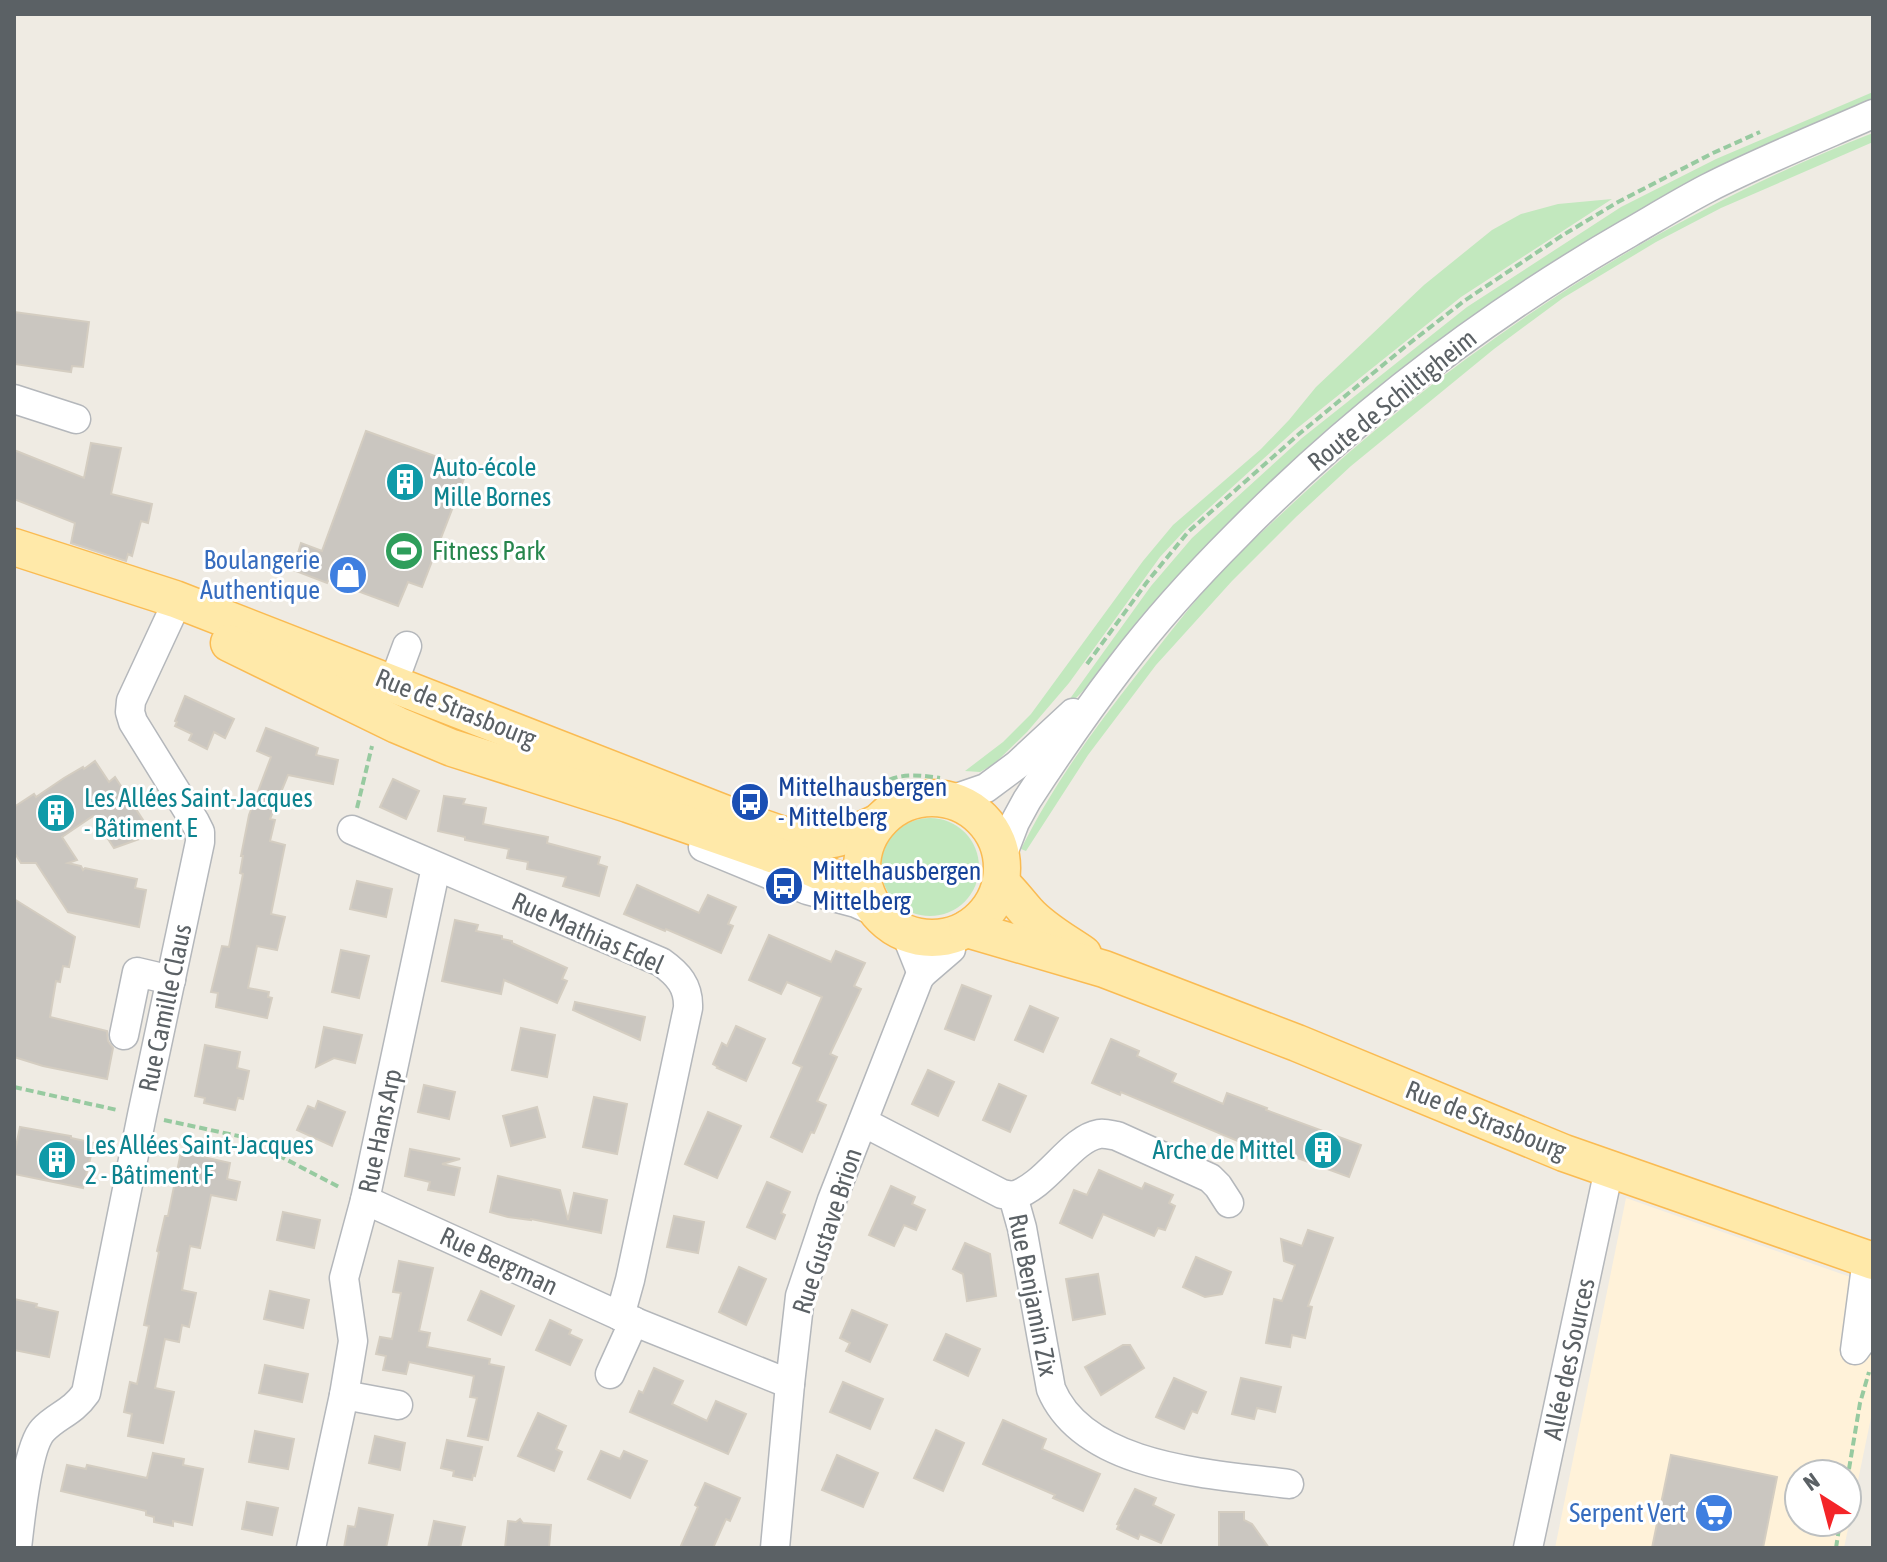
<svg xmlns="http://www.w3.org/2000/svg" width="1887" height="1562" font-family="'Asap Condensed',sans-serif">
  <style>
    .commercial { fill: #fff2d9; fill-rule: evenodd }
    .green { fill: #c2e8be }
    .building { fill: #cac6c0; stroke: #d4cdc1; stroke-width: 2 }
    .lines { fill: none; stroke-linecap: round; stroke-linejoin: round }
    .minor-casing { stroke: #b4b7bb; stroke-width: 31 }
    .major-casing { stroke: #fabb52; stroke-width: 39 }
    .path { stroke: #97caa0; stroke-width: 4; stroke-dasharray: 8 4; stroke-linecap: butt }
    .minor { stroke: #fff; stroke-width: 28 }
    .major { stroke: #ffe9a9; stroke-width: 36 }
    .labels { text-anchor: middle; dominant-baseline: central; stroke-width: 6; stroke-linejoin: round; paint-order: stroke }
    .street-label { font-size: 26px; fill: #5b6165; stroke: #fff }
    .culture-label { font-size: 26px; fill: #0d838f; stroke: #fff; text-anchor: start }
    .leisure-label { font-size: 26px; fill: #27864d; stroke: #fff; text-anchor: start }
    .shop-label { font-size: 26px; fill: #366cbe; stroke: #fff; text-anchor: end }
    .transit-label { font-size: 26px; fill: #164399; stroke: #fff; text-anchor: start }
  </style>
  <rect width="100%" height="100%" fill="#efebe3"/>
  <path class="commercial" d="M1626,1198L1873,1285V1408L1844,1548H1555ZM1799,1474H1847V1522H1799Z"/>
  <g class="green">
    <path d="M1873,92V103L1674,192L1616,224L1520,286L1097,677L1063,711L1064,707L1151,586L1192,538L1302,438L1467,307L1621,207L1716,159Z"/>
    <path d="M1873,133V142L1721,208L1656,242L1563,298L1494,349L1351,466L1296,517L1232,581L1156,665L1088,755L1026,851L1021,849C1053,785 1094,729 1138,673C1165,639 1192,603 1222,571C1244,547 1269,526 1292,504C1460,346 1658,217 1873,133Z"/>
    <path d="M1612,199L1461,297L1295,430L1186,529L1160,557L1069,683L1027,732L994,764L980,772L965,771L1003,742L1031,714L1143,561L1173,525L1261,449L1289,420L1316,387L1424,285L1492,230L1521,214L1558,204Z"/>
    <circle cx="930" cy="867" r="49"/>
  </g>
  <g class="building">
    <path d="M14,312L89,322L83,367L72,366L71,372L14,364Z"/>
    <path d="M366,431L468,468L422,587L408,582L398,606L328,580L327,583L293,570L301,543L322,551Z"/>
    <path d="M91,443L121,448L111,494L152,504L148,523L141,521L132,556L128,554L126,561L71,543L75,523L14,499V450L84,478Z"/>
    <path d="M185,696L234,719L225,738L214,732L207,749L189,740L192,734L175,726L177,722L175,721Z"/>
    <path d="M266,728L318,748L316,755L338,760L333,784L288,775L270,819L275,820L270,841L285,845L271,914L285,917L277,950L257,946L248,988L269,992L268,997L272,998L267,1018L216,1007L218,993L211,992L222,946L229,947L243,874L240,873L243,856H241L249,815L271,757L257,751Z"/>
    <path d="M95,761L109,782L115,777L143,820L136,824L145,837L114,848L93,816L62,837L77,860L68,863L81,866L83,870L85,868L137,879L135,888L146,890L139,927L68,912L36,863H21L14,852V807L34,794L36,797L64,778L83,767L84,769Z"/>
    <path d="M393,779L419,791L406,819L380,807Z"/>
    <path d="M444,796L465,799L463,804L486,808L483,824L548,837L547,843L600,857L598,864L607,867L599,896L563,886L566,877L527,869L528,862L507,858L509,849L465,840V837L438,831Z"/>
    <path d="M357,881L392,889L386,917L350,909Z"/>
    <path d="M637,885L699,913L708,895L736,907L728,924L733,926L721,953L666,929L665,931L624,914Z"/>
    <path d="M14,899L75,937L69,967L63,966L60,982L56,981L50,1017L107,1031L108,1041L113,1048L107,1079L43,1066L14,1057Z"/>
    <path d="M455,920L478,925L476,931L502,936V939L512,941V943L567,968L562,979L567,981L557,1003L504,980L501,994L442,981Z"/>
    <path d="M769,935L831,962L836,951L865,963L854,986L861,989L830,1054L837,1057L817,1101L826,1105L814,1133L811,1132L802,1152L771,1137L802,1067L793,1063L822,997L787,982L781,994L749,980Z"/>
    <path d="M341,950L369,956L359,998L332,992Z"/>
    <path d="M962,985L991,996L974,1040L945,1029Z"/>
    <path d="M575,1002L645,1017L640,1040L573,1010Z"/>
    <path d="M1030,1006L1058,1018L1043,1052L1015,1040Z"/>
    <path d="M736,1026L765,1039L746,1081L717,1068L718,1067L713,1064L722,1043L727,1046Z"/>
    <path d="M324,1027L362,1035L355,1063L334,1058L316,1067Z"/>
    <path d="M521,1028L555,1035L547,1077L512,1070Z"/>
    <path d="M1111,1039L1139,1051L1137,1056L1176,1074L1172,1082L1223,1104L1227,1093L1267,1108L1266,1110L1361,1145L1349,1177L1254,1142L1252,1147L1121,1092L1120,1095L1092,1083Z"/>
    <path d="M205,1045L240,1052L237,1068L249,1071L243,1099L238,1098L235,1110L204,1103L205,1098L195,1096Z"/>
    <path d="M928,1070L954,1082L938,1116L912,1104Z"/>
    <path d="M999,1084L1026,1096L1010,1132L983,1120Z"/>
    <path d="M424,1085L455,1092L449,1119L418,1112Z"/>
    <path d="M594,1097L627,1104L617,1154L583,1147Z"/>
    <path d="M318,1101L345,1112L332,1146L297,1130L308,1106L315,1109Z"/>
    <path d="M537,1107L545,1137L511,1146L503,1116Z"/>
    <path d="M708,1112L741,1126L717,1178L685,1164Z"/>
    <path d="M20,1127L71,1136V1138L94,1143L83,1188L14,1174V1156Z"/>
    <path d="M410,1149L460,1159L442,1164L460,1168L454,1195L428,1190L430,1182L405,1176Z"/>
    <path d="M181,1152L230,1163L227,1179L240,1182L236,1200L211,1195L200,1248L190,1246L182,1290L196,1293L189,1327L182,1325L179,1342L165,1339L155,1388L174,1392L163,1443L128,1436L132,1414L124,1412L130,1382L137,1384L149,1326L144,1325L159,1252L157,1251L165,1216H168Z"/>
    <path d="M1099,1170L1142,1189L1145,1183L1173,1195L1169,1203L1175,1206L1165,1230L1158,1228L1154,1236L1103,1214L1092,1238L1060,1223L1074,1190L1087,1195Z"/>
    <path d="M498,1176L560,1190L568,1220L574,1193L607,1200L601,1233L531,1219V1220L508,1217L490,1212Z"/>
    <path d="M767,1182L790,1192L781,1213L785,1215L775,1239L747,1227Z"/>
    <path d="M891,1186L915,1197L912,1204L925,1210L916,1230L904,1225L894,1246L869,1235Z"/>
    <path d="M283,1212L320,1220L314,1248L277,1240Z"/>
    <path d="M674,1216L704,1222L698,1253L667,1247Z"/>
    <path d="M1308,1230L1333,1238L1308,1306L1312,1307L1305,1338L1292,1335L1290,1347L1266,1343L1274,1299L1282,1301L1295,1265L1284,1261L1281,1239L1302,1246Z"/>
    <path d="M965,1243L990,1254L996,1296L967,1301L963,1274L953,1269Z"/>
    <path d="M1196,1257L1231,1272L1222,1294L1205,1297L1183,1287Z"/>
    <path d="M399,1261L433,1268L419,1331L430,1333L427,1347L490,1359L489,1364L504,1367L488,1440L468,1436L477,1398L470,1397L474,1376L409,1362L406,1374L383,1370L386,1356L376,1354L380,1337L392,1339L401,1293L393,1292Z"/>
    <path d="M739,1267L766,1279L746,1325L719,1312Z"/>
    <path d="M1098,1274L1105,1314L1073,1320L1066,1279Z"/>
    <path d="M270,1291L309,1300L303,1328L264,1319Z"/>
    <path d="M481,1291L514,1306L501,1335L468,1320Z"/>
    <path d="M14,1299L37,1304L36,1307L58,1312L49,1357L14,1350Z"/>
    <path d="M852,1310L887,1325L870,1362L846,1351L850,1343L840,1338Z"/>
    <path d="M550,1320L571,1330L569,1334L582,1340L570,1365L536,1350Z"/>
    <path d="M946,1334L980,1349L968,1376L934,1360Z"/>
    <path d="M1123,1345H1130L1144,1368L1101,1395L1085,1367Z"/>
    <path d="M265,1365L308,1374L302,1402L259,1393Z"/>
    <path d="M654,1368L683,1381L672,1404L707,1421L716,1401L746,1414L728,1454L630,1412L639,1391L643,1393Z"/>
    <path d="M1174,1378L1206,1392L1197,1413L1192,1411L1184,1429L1156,1417Z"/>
    <path d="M1241,1378L1281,1387L1275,1412L1257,1408L1254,1419L1232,1414Z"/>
    <path d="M843,1382L883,1399L870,1429L830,1412Z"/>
    <path d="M538,1413L566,1426L556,1449L562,1452L554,1471L518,1456Z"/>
    <path d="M1003,1420L1046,1439L1042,1449L1100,1474L1083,1511L1053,1498L1055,1495L983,1464Z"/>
    <path d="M936,1430L964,1443L943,1491L914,1478Z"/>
    <path d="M255,1431L294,1439L288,1469L249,1462Z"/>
    <path d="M375,1436L405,1443L400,1470L369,1463Z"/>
    <path d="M447,1440L482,1447L475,1476L473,1475L472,1480L453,1476L454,1471L441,1468Z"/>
    <path d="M601,1451L620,1459L624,1451L647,1461L630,1498L588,1479Z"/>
    <path d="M153,1453L184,1459L183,1465L203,1469L192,1525L173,1521V1526L154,1522V1517L146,1515V1511L61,1491L67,1465L86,1469L87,1465L147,1478Z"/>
    <path d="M837,1455L878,1473L863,1507L822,1490Z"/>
    <path d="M1671,1455L1777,1477L1763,1548H1652Z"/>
    <path d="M705,1483L740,1498L730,1521L726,1519L713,1548H680L698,1507L695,1505Z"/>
    <path d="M1135,1489L1156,1498L1153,1505L1174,1515L1161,1543L1140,1534L1138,1539L1117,1529L1119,1525L1117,1524Z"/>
    <path d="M247,1502L278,1508L272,1535L242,1529Z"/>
    <path d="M359,1508L393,1515L386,1548H344L348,1526L355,1527Z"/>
    <path d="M1219,1512H1244V1520L1252,1524L1269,1548H1219Z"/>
    <path d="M520,1519L523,1523L551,1525L549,1548H505L508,1521L516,1522Z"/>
    <path d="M434,1521L465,1527L460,1548H428Z"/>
  </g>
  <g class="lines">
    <defs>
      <g id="minor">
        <path d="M14,399L76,419"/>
        <path d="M393,684L407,646"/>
        <path d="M951,800L986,788L1017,765L1073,713"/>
        <path d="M352,830L661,962C678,974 689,986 688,1008L630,1280L620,1316"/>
        <path d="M703,847L807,890L856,903L876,912"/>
        <path d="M1002,856L1015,822L1027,800C1057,754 1088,709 1121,666C1156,620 1196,576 1237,535C1353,417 1485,316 1629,233C1655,218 1681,202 1708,188C1761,161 1818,138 1873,114"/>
        <path d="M906,934L922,974"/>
        <path d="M124,1035L137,972L171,980"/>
        <path d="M863,1122L1002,1194L1013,1196L1022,1228L1051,1389C1085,1470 1215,1474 1289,1484"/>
        <path d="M1013,1196C1047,1186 1070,1139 1099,1134C1105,1133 1111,1135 1117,1136L1210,1178L1218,1186L1229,1203"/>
        <path d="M365,1200L620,1316L790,1384"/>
        <path d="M1867,1259L1855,1350L1873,1325"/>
        <path d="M610,1374L634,1321"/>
        <path d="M344,1395L398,1405"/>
        <path d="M17,1548C20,1523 27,1447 43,1430C57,1415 72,1413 86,1393L142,1115L200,842V832L195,822L133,722L130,712L131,701L171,615"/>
        <path d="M311,1548L344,1395L353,1341L344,1278L365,1200L436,867"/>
        <path d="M775,1548L790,1384L800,1296L832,1200L919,978L922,974L951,949L950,936"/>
        <path d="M1528,1548L1609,1169"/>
      </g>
      <g id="major">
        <path d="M14,547L175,599L731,816C752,824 800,844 821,841C841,839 861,831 879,822"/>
        <path d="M229,643L397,725L452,748L628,804L812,868L850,885L867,896"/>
        <circle cx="932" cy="868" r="70"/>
        <path d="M1001,883C1011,892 1018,902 1027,912C1042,929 1064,941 1083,954"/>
        <path d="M967,929L1104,969L1297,1043L1564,1153L1873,1261"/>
      </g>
    </defs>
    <use href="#minor" class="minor-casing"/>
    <use href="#major" class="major-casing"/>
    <g class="path">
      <path d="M1087,664L1147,582L1188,532L1299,434L1406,346L1464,301L1563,235L1618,202L1713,153L1760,132"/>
      <path d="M870,793C891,772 913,774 940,778"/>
      <path d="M357,808L372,746"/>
      <path d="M14,1087L117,1110"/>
      <path d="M164,1120L243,1137L341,1188"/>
      <path d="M1847,1481L1860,1403L1869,1372"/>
      <path d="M1836,1548L1840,1522"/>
    </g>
    <use href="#minor" class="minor"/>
    <use href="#major" class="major"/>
  </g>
  <defs>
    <symbol id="building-disc" viewBox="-11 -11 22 22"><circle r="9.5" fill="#0f9aa8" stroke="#fff"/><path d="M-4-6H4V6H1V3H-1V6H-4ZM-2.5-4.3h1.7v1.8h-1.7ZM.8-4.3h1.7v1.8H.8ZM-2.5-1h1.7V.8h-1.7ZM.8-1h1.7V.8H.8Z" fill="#fff"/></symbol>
    <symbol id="stadium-disc" viewBox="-11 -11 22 22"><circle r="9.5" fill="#2e9e5b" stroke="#fff"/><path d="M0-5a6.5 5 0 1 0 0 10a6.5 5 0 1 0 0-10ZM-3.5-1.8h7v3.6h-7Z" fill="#fff"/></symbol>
    <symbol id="shop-disc" viewBox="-11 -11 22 22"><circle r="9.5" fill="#3f7fe0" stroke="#fff"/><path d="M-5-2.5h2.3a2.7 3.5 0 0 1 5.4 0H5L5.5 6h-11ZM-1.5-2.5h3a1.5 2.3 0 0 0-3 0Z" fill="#fff"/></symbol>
    <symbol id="bus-disc" viewBox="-11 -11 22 22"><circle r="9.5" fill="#1a4fb4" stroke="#fff"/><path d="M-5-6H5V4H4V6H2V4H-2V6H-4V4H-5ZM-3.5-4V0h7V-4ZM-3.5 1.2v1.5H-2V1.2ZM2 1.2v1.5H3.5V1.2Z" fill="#fff"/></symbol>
    <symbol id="supermarket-disc" viewBox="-11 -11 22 22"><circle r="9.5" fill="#3f7fe0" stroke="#fff"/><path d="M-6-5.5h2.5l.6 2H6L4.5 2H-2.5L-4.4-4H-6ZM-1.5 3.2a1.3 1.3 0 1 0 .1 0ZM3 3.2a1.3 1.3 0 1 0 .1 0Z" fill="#fff"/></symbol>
  </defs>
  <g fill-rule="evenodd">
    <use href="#building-disc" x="383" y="460" width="44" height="44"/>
    <use href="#stadium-disc" x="382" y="529" width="44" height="44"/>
    <use href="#shop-disc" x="326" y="553" width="44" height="44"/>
    <use href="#bus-disc" x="728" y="780" width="44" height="44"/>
    <use href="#building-disc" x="34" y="791" width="44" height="44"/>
    <use href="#bus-disc" x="762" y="864" width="44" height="44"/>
    <use href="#building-disc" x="1301" y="1128" width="44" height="44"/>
    <use href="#building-disc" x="35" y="1138" width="44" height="44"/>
    <use href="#supermarket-disc" x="1692" y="1491" width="44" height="44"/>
  </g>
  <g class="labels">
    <g class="street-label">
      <text transform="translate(1392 400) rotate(-39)">Route de Schiltigheim</text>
      <text transform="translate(456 708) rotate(22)">Rue de Strasbourg</text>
      <text transform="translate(588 933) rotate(24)">Rue Mathias Edel</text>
      <text transform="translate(165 1008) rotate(-78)">Rue Camille Claus</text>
      <text transform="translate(1486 1120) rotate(22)">Rue de Strasbourg</text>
      <text transform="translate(380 1131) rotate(-78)">Rue Hans Arp</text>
      <text transform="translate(827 1231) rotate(-72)">Rue Gustave Brion</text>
      <text transform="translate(499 1261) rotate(25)">Rue Bergman</text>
      <text transform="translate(1033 1295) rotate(79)">Rue Benjamin Zix</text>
      <text transform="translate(1569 1359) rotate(-78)">Allée des Sources</text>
    </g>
    <g class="culture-label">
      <text x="433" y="467">Auto-école<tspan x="433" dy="30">Mille Bornes</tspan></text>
      <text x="84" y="798">Les Allées Saint-Jacques<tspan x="84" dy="30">- Bâtiment E</tspan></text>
      <text x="85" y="1145">Les Allées Saint-Jacques<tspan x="85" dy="30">2 - Bâtiment F</tspan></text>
      <text x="1295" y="1150" text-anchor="end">Arche de Mittel</text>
    </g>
    <g class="leisure-label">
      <text x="432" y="551">Fitness Park</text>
    </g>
    <g class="shop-label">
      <text x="320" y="560">Boulangerie<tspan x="320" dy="30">Authentique</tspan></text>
      <text x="1686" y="1513">Serpent Vert</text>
    </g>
    <g class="transit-label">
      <text x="778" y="787">Mittelhausbergen<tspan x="778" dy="30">- Mittelberg</tspan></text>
      <text x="812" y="871">Mittelhausbergen<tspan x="812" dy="30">Mittelberg</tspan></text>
    </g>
  </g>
  <rect width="1887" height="1562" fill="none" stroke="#5b6165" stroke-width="32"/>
  <g transform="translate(1823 1498) rotate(324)"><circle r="38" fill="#ffffff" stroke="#bdc0c1" stroke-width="2"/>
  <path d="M0-6L14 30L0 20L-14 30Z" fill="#f42528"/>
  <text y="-12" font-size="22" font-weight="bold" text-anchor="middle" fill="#5b6165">N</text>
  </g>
</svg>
